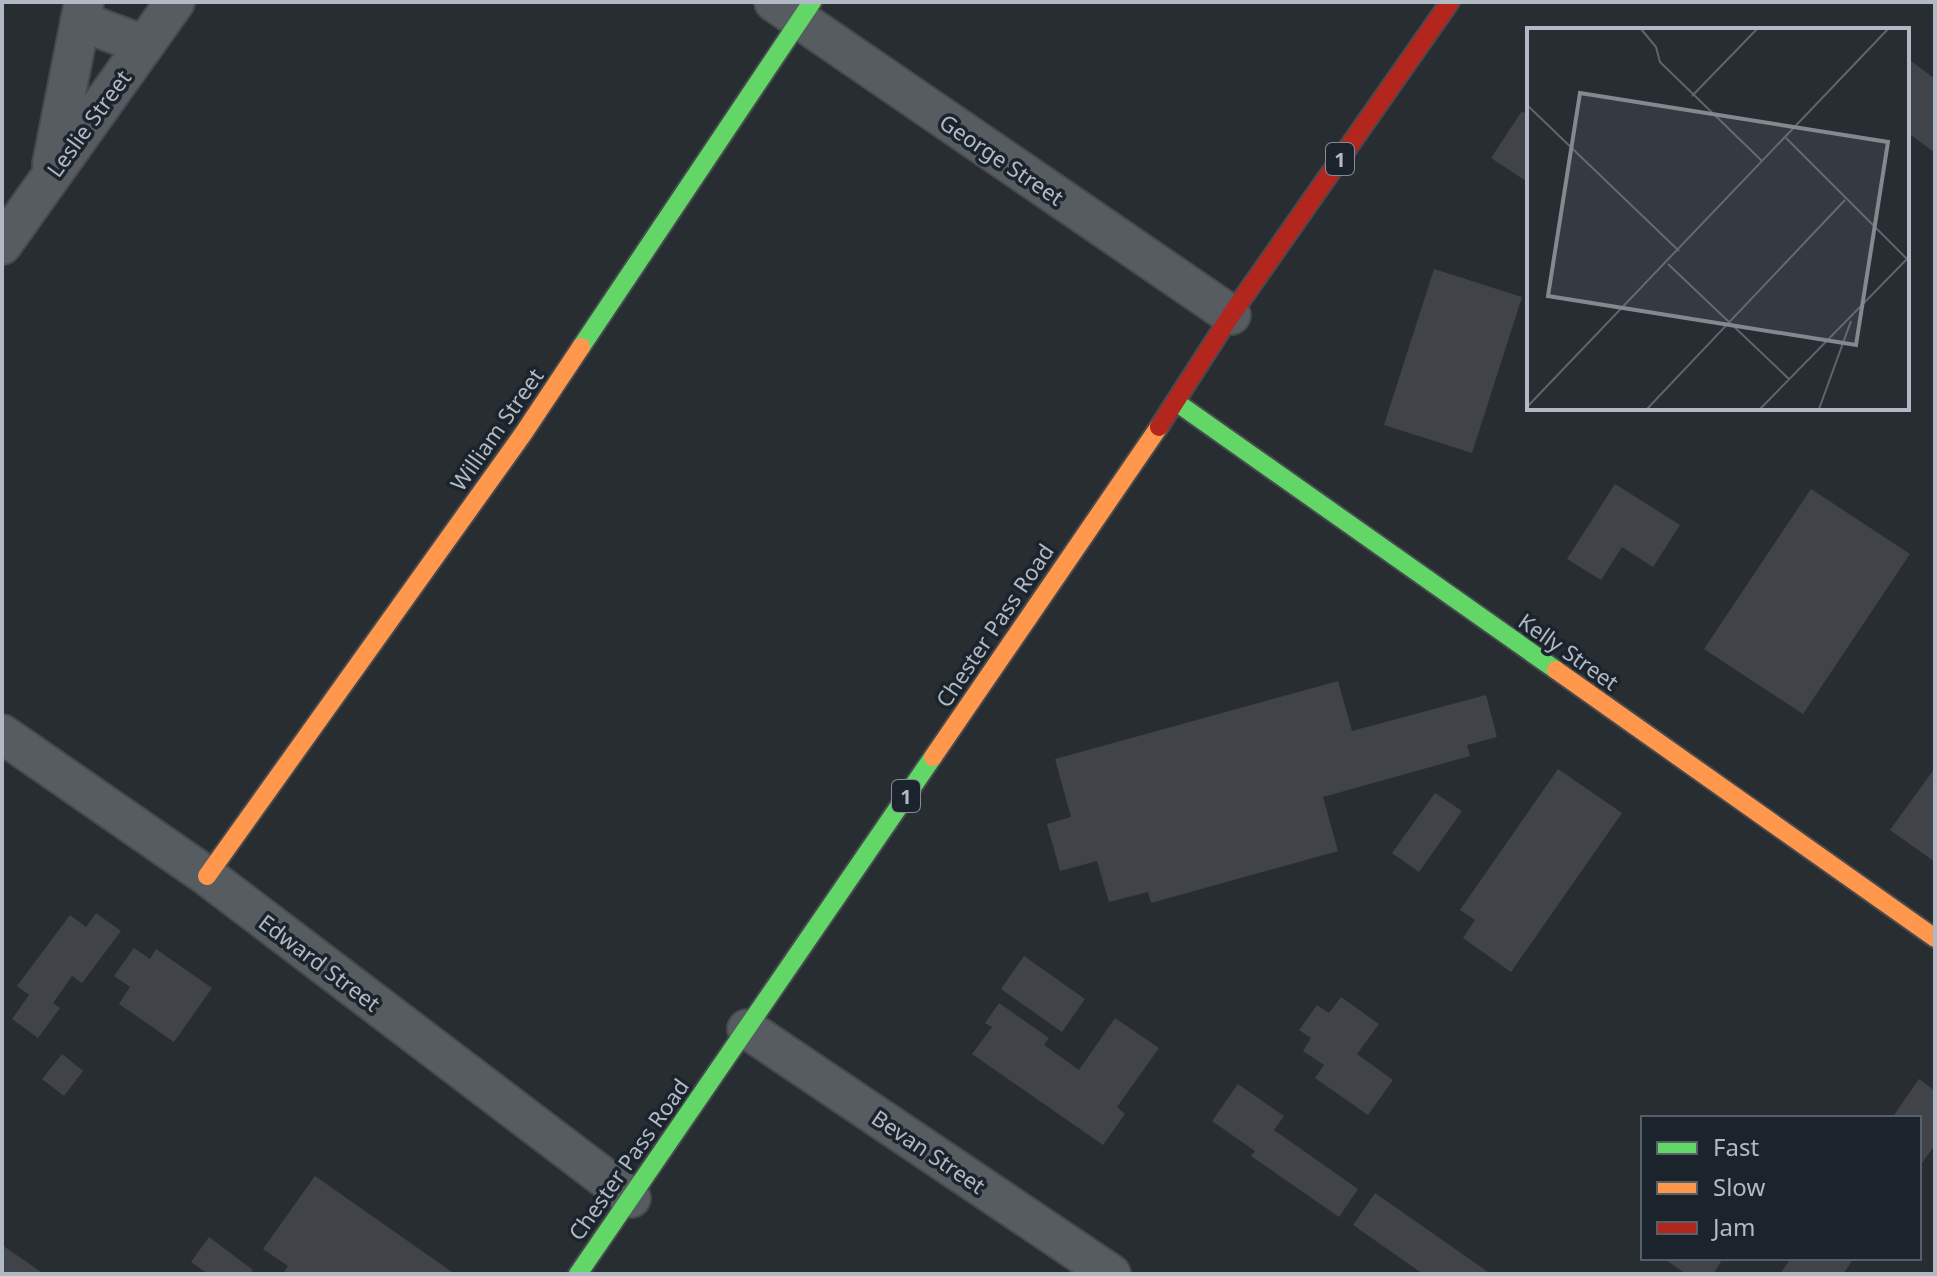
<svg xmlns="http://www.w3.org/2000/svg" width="1937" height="1276" font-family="'Noto Sans',sans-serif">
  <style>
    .building { fill: #404449 }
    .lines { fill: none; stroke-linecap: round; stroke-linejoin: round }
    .street-casing { stroke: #46494d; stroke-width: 42 }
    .fast-casing { stroke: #46494d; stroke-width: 22 }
    .slow-casing { stroke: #46494d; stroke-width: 22 }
    .jam-casing { stroke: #46494d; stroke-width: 22 }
    .street { stroke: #575c61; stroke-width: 38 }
    .fast { stroke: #63d668; stroke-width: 18 }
    .slow { stroke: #ff974d; stroke-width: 18 }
    .jam { stroke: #b3261e; stroke-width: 18 }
    .labels { text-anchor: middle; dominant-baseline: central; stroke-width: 7; stroke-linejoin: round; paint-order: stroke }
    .shield { fill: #1b242c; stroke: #848d96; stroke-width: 2 }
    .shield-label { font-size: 20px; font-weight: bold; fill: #b1bac4 }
    .street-label { font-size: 22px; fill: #b1bac4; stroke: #1b242c }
    .inset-road { fill: none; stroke: #5f656c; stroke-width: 2 }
    .view { fill: #818991; fill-opacity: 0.15; stroke: #818991; stroke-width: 4 }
    .inset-edge { fill: none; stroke: #b1bac4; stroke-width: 4 }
  </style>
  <rect width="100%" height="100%" fill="#282d32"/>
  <g class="building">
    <path d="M1907,58L1935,79V153L1907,132Z"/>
    <path d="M1522,111L1529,116V183L1491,158Z"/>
    <path d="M1434,269L1522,297L1472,453L1384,425Z"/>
    <path d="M1615,484L1680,525L1653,567L1622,547L1601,580L1567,559Z"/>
    <path d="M1811,489L1910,554L1803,714L1704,649Z"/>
    <path d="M1338,681L1352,731L1486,695L1497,737L1467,745L1470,756L1323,797L1338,851L1151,903L1148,892L1109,902L1097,861L1060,871L1047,824L1071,817L1055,759Z"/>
    <path d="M1935,768V862L1890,830Z"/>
    <path d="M1558,769L1622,813L1511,972L1463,938L1475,920L1460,910Z"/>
    <path d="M1435,793L1462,811L1419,872L1392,853Z"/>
    <path d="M96,913L121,931L82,983L72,976L53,1003L60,1008L38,1038L12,1019L29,995L17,986L70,915L86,927Z"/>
    <path d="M134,948L150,959L156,949L212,988L174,1042L119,1004L130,987L114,976Z"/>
    <path d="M1024,956L1085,999L1062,1032L1001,989Z"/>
    <path d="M1341,997L1379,1024L1357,1054L1393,1080L1368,1115L1315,1078L1324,1065L1303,1051L1311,1038L1299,1030L1317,1005L1329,1013Z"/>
    <path d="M999,1003L1049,1038L1044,1045L1079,1070L1115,1018L1159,1048L1117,1107L1125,1114L1103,1145L972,1054L992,1027L985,1023Z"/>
    <path d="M62,1054L83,1071L64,1096L42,1079Z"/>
    <path d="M1919,1079L1935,1091V1145L1919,1167V1118H1892Z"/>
    <path d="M1238,1084L1284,1116L1274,1130L1358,1189L1339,1217L1251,1156L1255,1151L1212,1121Z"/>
    <path d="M315,1176L452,1272L450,1274H283L288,1266L263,1249Z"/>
    <path d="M1375,1193L1491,1274H1423L1353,1225Z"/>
    <path d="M209,1237L253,1270L250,1274H208L191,1262Z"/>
    <path d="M2,1245L44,1274H2Z"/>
    <path d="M1663,1258H1715L1721,1262L1713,1274H1686Z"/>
    <path d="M1791,1258H1854L1843,1274H1780Z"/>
  </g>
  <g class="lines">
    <defs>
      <g id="street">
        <path d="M774,2L1231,315"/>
        <path d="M80,21L144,45"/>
        <path d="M52,164L84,2"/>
        <path d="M2,245L175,2"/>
        <path d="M2,734L207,876L631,1198"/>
        <path d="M747,1029L1111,1274"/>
      </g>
      <g id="fast">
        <path d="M581,347L812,2"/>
        <path d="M1176,402L1556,670"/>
        <path d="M578,1274L933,757"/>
      </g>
      <g id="slow">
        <path d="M1556,670L1935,938"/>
        <path d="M933,757L1159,427"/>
        <path d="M207,876L523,434L581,347"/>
      </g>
      <path id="jam" d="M1159,427L1231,315L1450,2"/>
    </defs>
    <use href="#street" class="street-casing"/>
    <use href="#fast" class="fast-casing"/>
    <use href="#slow" class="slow-casing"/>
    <use href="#jam" class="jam-casing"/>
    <use href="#street" class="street"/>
    <use href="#fast" class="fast"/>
    <use href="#slow" class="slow"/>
    <use href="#jam" class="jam"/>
  </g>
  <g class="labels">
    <g class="shield">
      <rect x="1326" y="143" width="28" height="32" rx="6"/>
      <rect x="892" y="780" width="28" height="32" rx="6"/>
    </g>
    <g class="shield-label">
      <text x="1340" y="159">1</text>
      <text x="906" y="796">1</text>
    </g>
    <g class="street-label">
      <text transform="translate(88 123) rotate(-54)">Leslie Street</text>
      <text transform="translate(1002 159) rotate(34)">George Street</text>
      <text transform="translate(496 429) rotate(-55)">William Street</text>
      <text transform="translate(994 625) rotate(-56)">Chester Pass Road</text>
      <text transform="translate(1569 651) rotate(35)">Kelly Street</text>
      <text transform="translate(320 962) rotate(37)">Edward Street</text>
      <text transform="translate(929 1151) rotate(34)">Bevan Street</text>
      <text transform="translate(628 1159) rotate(-55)">Chester Pass Road</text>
    </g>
  </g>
  <g transform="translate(1527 28)">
    <rect width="382" height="382" fill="#282d32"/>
    <path class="inset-road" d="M114,1L129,19L133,34L235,133M165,68L230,1M0,77L152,223M259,110L382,233M141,236L262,351M0,379L361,1M120,381L318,172M233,381L380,231M292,381L324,293"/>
    <path class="view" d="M53,65L361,114L329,317L21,268Z"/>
    <rect width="382" height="382" class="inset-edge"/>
  </g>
  <rect width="1937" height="1276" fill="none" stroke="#b1bac4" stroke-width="8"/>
  <rect x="1641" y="1116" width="280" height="144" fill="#1b242c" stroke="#576069" stroke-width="2"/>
  <rect x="1657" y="1142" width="40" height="12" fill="#63d668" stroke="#576069" stroke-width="2"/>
  <text x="1713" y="1156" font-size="24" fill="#b1bac4">Fast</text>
  <rect x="1657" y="1182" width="40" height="12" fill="#ff974d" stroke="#576069" stroke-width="2"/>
  <text x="1713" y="1196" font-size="24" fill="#b1bac4">Slow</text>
  <rect x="1657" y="1222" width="40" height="12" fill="#b3261e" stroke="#576069" stroke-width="2"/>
  <text x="1713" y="1236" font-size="24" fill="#b1bac4">Jam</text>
</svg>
